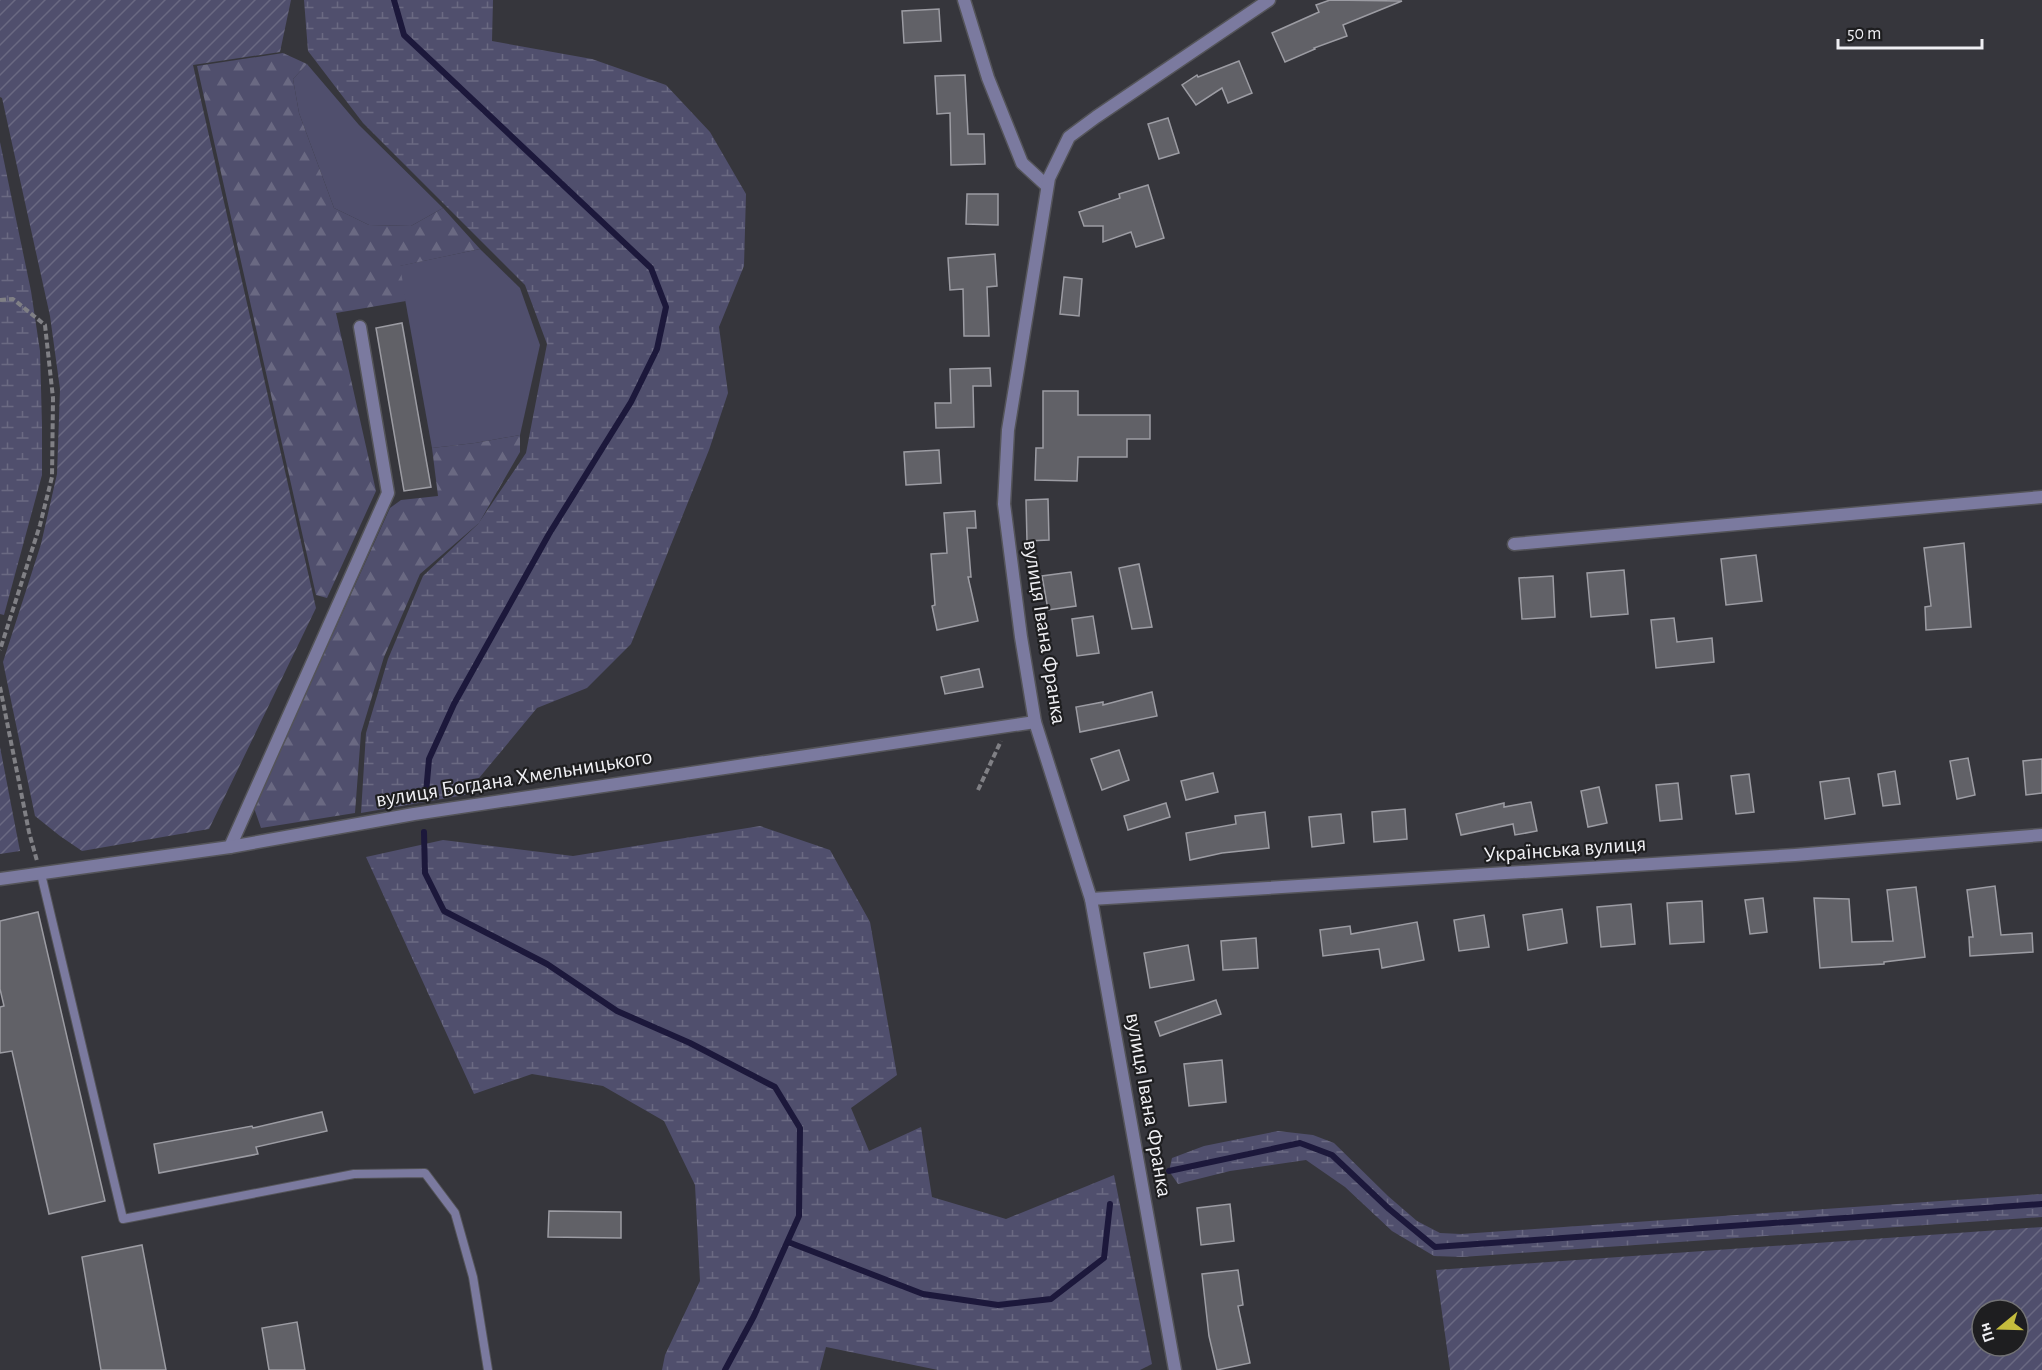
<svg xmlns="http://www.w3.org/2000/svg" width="2042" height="1370" font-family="'Alegreya Sans',sans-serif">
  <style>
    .green { fill: #504f6d }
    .forest { fill: url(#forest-firs) }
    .wetland { fill: url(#wetland-marsh) }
    .garden { fill: url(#garden-furrows); fill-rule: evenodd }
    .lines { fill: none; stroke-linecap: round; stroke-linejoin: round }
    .stream { stroke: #1c183b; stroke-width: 6 }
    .building { fill: #616167; stroke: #9c9ca3; stroke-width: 1.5 }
    .lane-casing { stroke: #545459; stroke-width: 10 }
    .street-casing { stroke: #545459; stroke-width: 15 }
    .path { stroke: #808085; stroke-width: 4; stroke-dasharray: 6 3; stroke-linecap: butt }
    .lane { stroke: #7b7a9f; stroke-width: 8 }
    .street { stroke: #7b7a9f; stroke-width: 12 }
    .labels { text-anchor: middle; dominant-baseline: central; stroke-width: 4.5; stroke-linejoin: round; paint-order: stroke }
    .street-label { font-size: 22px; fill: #f0f0f4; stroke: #1e1e20 }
  </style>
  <defs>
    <pattern id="forest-firs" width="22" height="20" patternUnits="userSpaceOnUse" patternTransform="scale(1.5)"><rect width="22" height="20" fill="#504f6d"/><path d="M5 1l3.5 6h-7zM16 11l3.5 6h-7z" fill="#6a6982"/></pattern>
    <pattern id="wetland-marsh" width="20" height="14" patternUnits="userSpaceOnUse" patternTransform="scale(1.5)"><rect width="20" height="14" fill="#504f6d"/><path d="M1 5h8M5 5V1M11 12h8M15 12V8" fill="none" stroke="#6a6982"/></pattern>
    <pattern id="garden-furrows" width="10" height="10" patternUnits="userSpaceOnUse" patternTransform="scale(1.5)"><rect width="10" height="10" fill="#504f6d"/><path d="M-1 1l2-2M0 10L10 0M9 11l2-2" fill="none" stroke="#6a6982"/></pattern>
  </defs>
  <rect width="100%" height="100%" fill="#36363c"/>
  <g class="green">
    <path d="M307,64L359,125L443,208L411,226L369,225L334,208L299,113L293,79Z"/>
    <path d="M480,249L520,288L540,345L520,435L475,443L432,448L399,266Z"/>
  </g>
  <g class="forest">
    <path d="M283,53L307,64L293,79L299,113L334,208L369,225L411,226L443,208L480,249L400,266L406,301L336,313L376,491L327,598L316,595L197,66Z"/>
    <path d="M520,435V452L479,523L420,574L384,657L361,733L355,813L261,828L254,808L390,508L401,500L438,496L432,448L475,443Z"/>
  </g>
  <g class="wetland">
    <path d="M304,0H493L492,41L592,59L666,85L710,132L746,194L744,266L719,327L728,393L709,450L631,644L587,688L537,708L465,795L361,813L366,733L388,659L423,576L478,524L526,453L547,344L525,285L363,123L308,51Z"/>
    <path d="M0,142L31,291L40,351L42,425V475L4,615L0,614Z"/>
    <path d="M760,826L830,850L870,922L897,1075L851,1108L869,1151L921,1127L932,1197L1006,1219L1114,1175L1152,1364L1140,1370H938L826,1347L820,1370H662L665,1355L700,1281L695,1185L664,1121L603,1086L532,1074L474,1094L366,857L443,840L573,856Z"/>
    <path d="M1278,1131L1313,1135L1334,1143L1388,1196L1417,1221L1440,1233L1461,1234L2042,1194V1217L1462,1257L1434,1256L1392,1231L1345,1187L1306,1160L1230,1171L1178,1184L1169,1171L1172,1158L1204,1146Z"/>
  </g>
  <g class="garden">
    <path d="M0,0H291L280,52L193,65L316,608L209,829L82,851L60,836L35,816L3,662L41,544L57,474L60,389L50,316L2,98L0,97Z"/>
    <path d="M0,747L20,851L0,854Z"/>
    <path d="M2042,1227V1370H1450L1436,1270ZM1982,1310H2018V1346H1982Z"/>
  </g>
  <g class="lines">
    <g class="stream">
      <path d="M394,0L404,35L651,268L666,307L657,349L631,402L549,534L454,704L429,759L426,793"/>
      <path d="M424,832L425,873L444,911L547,964L617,1011L690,1043L775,1087L800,1128L799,1216L754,1316L725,1370"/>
      <path d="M1169,1171L1300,1143L1332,1155L1389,1209L1435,1247L2042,1204"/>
      <path d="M788,1242L923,1294L998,1305L1051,1299L1104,1258L1110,1204"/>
    </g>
  </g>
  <g class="building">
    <path d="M1330,0L1402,1L1343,25L1347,36L1314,48L1315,49L1285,62L1272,33L1319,12L1316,5Z"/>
    <path d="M939,9L941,41L904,43L902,11Z"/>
    <path d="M1239,61L1252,93L1228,103L1222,88L1196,105L1182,85L1197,75L1198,77Z"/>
    <path d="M965,75L968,134H984L985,164L951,165L950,113L937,114L935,76Z"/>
    <path d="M1168,118L1179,153L1159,159L1148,124Z"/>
    <path d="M1148,185L1164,238L1136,247L1131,232L1103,242V226H1084L1079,212L1120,198L1119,194Z"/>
    <path d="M967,194H998V225L966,224Z"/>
    <path d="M995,254L997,286L987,287L989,336H964L963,289L950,290L948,258Z"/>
    <path d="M1064,277L1082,279L1079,316L1060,314Z"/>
    <path d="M402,323L431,487L404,491L376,328Z"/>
    <path d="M990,368L991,386H973L974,427L936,428L935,403H951L950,369Z"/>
    <path d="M1043,391H1078V415H1150V439H1127V457H1078L1077,481L1035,480L1036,448H1043Z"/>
    <path d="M939,450L941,483L906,485L904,452Z"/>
    <path d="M1048,499L1049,540L1027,541L1026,500Z"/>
    <path d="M975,511L976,528H967L971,577H968L978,621L937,630L932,606L935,605L931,554L947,553L944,513Z"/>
    <path d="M1964,543L1971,627L1926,630L1925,607L1931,606L1924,548Z"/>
    <path d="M1756,555L1762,601L1726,605L1721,559Z"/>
    <path d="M1139,564L1152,627L1132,629L1119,568Z"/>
    <path d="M1624,570L1628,614L1591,617L1587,573Z"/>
    <path d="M1071,572L1076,606L1048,610L1042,576Z"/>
    <path d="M1553,576L1555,617L1522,619L1519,578Z"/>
    <path d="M1093,616L1099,653L1077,656L1072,619Z"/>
    <path d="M1674,618L1677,642L1712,638L1714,662L1656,668L1651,620Z"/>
    <path d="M979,669L983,687L945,694L941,677Z"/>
    <path d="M1152,692L1157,716L1080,732L1076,707L1103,702V705Z"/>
    <path d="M1119,750L1129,780L1102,790L1091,759Z"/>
    <path d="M1968,758L1975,795L1957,799L1950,761Z"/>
    <path d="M2042,759V793L2026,795L2023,761Z"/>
    <path d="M1895,771L1900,804L1883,806L1878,774Z"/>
    <path d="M1213,773L1218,792L1186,800L1181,781Z"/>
    <path d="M1749,774L1754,812L1736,814L1731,776Z"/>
    <path d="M1849,778L1855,814L1825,819L1820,782Z"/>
    <path d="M1678,783L1682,819L1660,821L1656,785Z"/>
    <path d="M1599,787L1607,823L1588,827L1581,791Z"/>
    <path d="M1531,802L1537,831L1515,835L1513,824L1461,835L1456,814L1504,803V807Z"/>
    <path d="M1166,803L1170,817L1128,830L1124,816Z"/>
    <path d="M1405,809L1407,839L1374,842L1372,812Z"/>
    <path d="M1265,812L1269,848L1222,853L1190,860L1186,833L1236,824L1235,816Z"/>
    <path d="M1341,814L1344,843L1312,847L1309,817Z"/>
    <path d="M1995,886L2001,935L2032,933L2033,952L1970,956L1969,937H1973L1967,890Z"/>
    <path d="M1916,887L1925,957L1884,962V964L1820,968L1814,898L1849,899L1852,942L1893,941L1887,890Z"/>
    <path d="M1763,898L1767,932L1750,934L1745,900Z"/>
    <path d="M1702,901L1704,942L1670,944L1667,903Z"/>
    <path d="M1631,904L1635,944L1601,947L1597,907Z"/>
    <path d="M1562,909L1567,943L1528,950L1523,915Z"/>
    <path d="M38,912L105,1201L49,1214L12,1051L0,1053V1007L4,1006L0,989V921Z"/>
    <path d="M1484,915L1489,947L1459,951L1454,920Z"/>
    <path d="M1417,922L1424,960L1382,968L1379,949L1323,956L1320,930L1350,926L1351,934Z"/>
    <path d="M1256,938L1258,968L1223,970L1221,941Z"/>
    <path d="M1188,945L1194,980L1150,988L1144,953Z"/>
    <path d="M1216,1000L1221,1014L1160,1036L1155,1022Z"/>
    <path d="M1222,1060L1226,1102L1189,1106L1184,1064Z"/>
    <path d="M322,1112L327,1131L256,1147L258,1154L159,1173L154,1144L252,1126L253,1128Z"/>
    <path d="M1230,1204L1234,1241L1201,1245L1197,1208Z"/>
    <path d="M549,1211L621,1212V1238L548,1237Z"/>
    <path d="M142,1245L166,1370H101L82,1257Z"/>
    <path d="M1238,1270L1243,1305L1238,1306L1250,1363L1217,1370L1209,1336L1202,1274Z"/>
    <path d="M297,1322L305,1370H269L262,1328Z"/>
  </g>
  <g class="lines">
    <defs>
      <path id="lane" d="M41,874L123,1219L354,1174L425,1173L455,1213L473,1277L488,1370"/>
      <g id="street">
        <path d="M964,0L988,78L1022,163L1047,186"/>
        <path d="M1514,544L2042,497"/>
        <path d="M230,847L388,493L360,327"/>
        <path d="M0,879L230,847L414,814L1035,722"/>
        <path d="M1091,899L1795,855L2042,835"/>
        <path d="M1175,1370L1091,899L1035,722L1021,637L1004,504L1008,430L1049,178L1069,137L1096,117L1269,0"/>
      </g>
    </defs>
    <use href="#lane" class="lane-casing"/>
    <use href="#street" class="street-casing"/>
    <g class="path">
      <path d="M0,300L13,299L45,325L53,398L52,477L40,525L0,650"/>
      <path d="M0,687L29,832L37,861"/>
      <path d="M978,790L1001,741"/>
    </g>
    <use href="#lane" class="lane"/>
    <use href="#street" class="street"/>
  </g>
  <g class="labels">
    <g class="street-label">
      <text transform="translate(1045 632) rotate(81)">вулиця Івана Франка</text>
      <text transform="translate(514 778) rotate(-9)">вулиця Богдана Хмельницького</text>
      <text transform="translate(1565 849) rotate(-4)">Українська вулиця</text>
      <text transform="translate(1149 1105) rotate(80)">вулиця Івана Франка</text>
    </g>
  </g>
  <g transform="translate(2000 1328) rotate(251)"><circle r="28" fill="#1e1e20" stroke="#727275" stroke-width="1.5"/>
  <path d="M0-4.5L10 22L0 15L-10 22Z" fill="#c4bc3d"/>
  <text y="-9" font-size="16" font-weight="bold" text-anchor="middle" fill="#f0f0f4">Пн</text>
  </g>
  <path d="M1838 39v9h144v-9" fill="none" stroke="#f0f0f4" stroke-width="3"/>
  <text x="1847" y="39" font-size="18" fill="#f0f0f4" stroke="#1e1e20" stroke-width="4.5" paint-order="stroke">50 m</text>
</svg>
